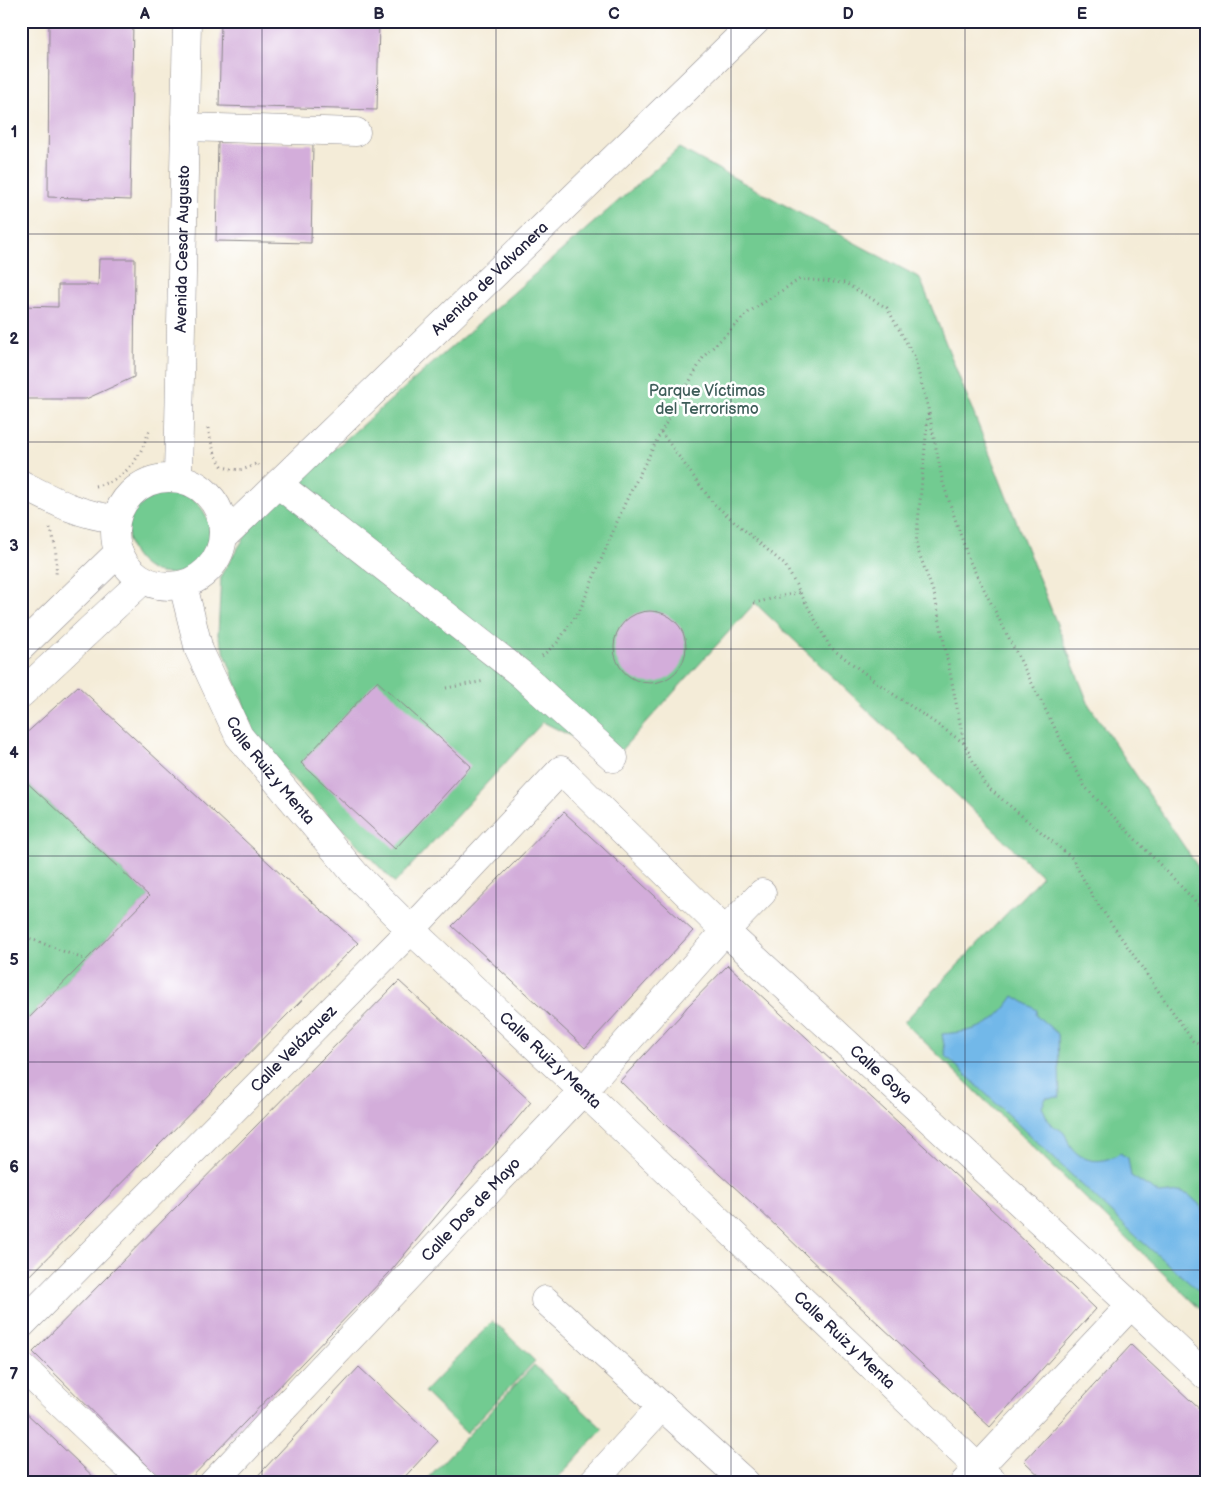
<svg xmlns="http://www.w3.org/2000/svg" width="1227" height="1504" font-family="'Balsamiq Sans',sans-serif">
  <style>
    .green { fill: #72cb91; stroke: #4a7666 }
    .water { fill: #72b8e9; stroke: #4a6d92 }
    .building { fill: #d3adda }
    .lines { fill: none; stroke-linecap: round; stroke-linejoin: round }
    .minor-casing { stroke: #8b878a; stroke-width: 29 }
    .path { stroke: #8b878a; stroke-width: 3; stroke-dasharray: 1 4; stroke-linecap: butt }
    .minor { stroke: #fff; stroke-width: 28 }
    .grid { fill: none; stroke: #22223b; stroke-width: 1; stroke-opacity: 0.55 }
    .labels { text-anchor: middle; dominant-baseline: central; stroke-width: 5; stroke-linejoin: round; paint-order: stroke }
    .street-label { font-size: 16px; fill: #22223b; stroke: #fff }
    .park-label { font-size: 16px; fill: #3e5d59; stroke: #fff }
    .neatline { fill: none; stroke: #22223b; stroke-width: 2 }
    .grid-label { font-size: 16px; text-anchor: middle; font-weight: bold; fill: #22223b }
  </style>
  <rect width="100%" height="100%" fill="#fff"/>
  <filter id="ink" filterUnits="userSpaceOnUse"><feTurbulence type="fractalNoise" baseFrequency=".02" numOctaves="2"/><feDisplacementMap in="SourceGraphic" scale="10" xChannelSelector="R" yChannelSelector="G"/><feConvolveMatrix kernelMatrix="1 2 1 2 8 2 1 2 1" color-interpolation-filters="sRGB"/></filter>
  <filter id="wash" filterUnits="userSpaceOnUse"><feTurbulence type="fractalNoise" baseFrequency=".0096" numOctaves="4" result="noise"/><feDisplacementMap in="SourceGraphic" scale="20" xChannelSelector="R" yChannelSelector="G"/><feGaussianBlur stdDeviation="1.12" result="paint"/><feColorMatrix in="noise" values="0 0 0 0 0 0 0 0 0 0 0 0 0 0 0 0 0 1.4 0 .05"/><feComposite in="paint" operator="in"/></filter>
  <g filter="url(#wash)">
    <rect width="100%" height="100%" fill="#f4ecd8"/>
    <g class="green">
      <path d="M679,148L920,278L1089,705L1206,879V1315L904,1022L1042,876L755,603L614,758L543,722L395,883L258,743L218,635L221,575L258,516Z"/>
      <circle cx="169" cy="533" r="41"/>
      <path d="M21,777L149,896L21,1026Z"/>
      <path d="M493,1321L535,1361L466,1433L424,1392Z"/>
      <path d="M534,1365L603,1429L553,1483H423Z"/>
    </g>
    <path class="water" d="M1014,996L1037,1010L1036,1015L1058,1034L1060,1097L1046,1098L1042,1107C1045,1112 1047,1120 1051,1124C1055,1128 1061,1129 1064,1133C1067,1137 1068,1143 1071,1147C1084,1164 1103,1164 1120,1153L1128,1158L1131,1176L1160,1194L1180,1192L1189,1195L1202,1207L1206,1217V1292L1202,1294L1138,1238L946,1056L942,1034C978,1031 993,1027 1014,996Z"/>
    <g id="blocks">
      <g class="building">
        <path d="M49,21H133L130,200L48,197Z"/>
        <path d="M221,21H379L377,110L219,106Z"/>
        <path d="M218,142L313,144L311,243L216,241Z"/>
        <path d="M99,259H135L134,377L86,399H21V306L58,307V285H98Z"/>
        <circle cx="650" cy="647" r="36"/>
        <path d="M377,681L471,766L395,849L301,763Z"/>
        <path d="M78,686L284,877L358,943L21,1285V1026L149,896L21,777V738Z"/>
        <path d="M564,812L693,931L585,1048L452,926Z"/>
        <path d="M728,965L965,1184L1096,1309L990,1427L854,1301L754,1205L654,1114L620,1081L680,1016L687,1007Z"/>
        <path d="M399,981L531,1102L390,1272L186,1483H165L33,1352Z"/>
        <path d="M1131,1345L1206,1415V1477L1201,1483H1047L1024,1461Z"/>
        <path d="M359,1367L438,1441L399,1483H251Z"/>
        <path d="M21,1408L39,1425L100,1483H21Z"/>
      </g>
    </g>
  </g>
  <g filter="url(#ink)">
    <use href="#blocks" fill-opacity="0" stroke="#8b878a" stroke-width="1"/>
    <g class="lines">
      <defs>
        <g id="minor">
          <path d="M185,127L356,132"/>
          <path id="s1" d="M178,478L187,21"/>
          <circle cx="169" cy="532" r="54"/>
          <path d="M21,484C54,501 79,515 116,519"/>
          <path d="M278,484L521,674L614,758"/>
          <path id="s2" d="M224,536L756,21"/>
          <path id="s3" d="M183,585L199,650L239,736L356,875L411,930L583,1091L994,1483"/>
          <path d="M21,647L119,552"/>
          <path d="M21,694L143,580"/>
          <path d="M545,1300L746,1483"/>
          <path id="s4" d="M21,1325L411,930L561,770L725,931L1131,1305L1206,1376"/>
          <path d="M21,1366L145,1483"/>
          <path id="s5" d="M213,1483L583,1091L725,931L762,893"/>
          <path d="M592,1483L662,1406"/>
          <path d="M964,1483L1131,1305"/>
        </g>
      </defs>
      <use href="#minor" class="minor-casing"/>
      <g class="path">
        <path d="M928,414L916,545L935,597L964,743L985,785L1072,858L1093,897L1193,1041L1206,1049"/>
        <path d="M208,428C211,443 214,455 223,467C238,471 244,471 257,463L259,465"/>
        <path d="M661,432L713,503L785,565L830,647L883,687L964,743"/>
        <path d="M95,486C127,480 141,457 150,428"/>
        <path d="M50,528C56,542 57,561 56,576"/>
        <path d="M754,603L800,592"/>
        <path d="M542,656L557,643L580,610L625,503L661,432L704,356L749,312L800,279L845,283L887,308L914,356L928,408L943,483L969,560L1085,787L1199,905L1206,931"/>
        <path d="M446,688L485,681"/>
        <path d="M21,935L86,960"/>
      </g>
      <use href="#minor" class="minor"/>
    </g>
  </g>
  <path class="grid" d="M262,21V1483M496,21V1483M731,21V1483M965,21V1483M21,234H1206M21,442H1206M21,649H1206M21,856H1206M21,1062H1206M21,1270H1206"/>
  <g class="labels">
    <g class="street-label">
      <text stroke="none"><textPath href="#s1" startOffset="229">Avenida Cesar Augusto</textPath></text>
      <text stroke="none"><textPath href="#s2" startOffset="370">Avenida de Valvanera</textPath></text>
      <text stroke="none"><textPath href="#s3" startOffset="208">Calle Ruiz y Menta</textPath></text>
      <text stroke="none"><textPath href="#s4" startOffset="388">Calle Velázquez</textPath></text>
      <text stroke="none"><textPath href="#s3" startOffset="612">Calle Ruiz y Menta</textPath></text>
      <text stroke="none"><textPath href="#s4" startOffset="1216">Calle Goya</textPath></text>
      <text stroke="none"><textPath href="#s5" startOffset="376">Calle Dos de Mayo</textPath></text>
      <text stroke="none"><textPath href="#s3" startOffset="1018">Calle Ruiz y Menta</textPath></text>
    </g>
    <g class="park-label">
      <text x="707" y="391">Parque Víctimas<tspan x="707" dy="18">del Terrorismo</tspan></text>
    </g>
  </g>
  <rect width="1227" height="1504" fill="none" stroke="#fff" stroke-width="55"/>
  <rect x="28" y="28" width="1172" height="1448" class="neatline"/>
  <g class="grid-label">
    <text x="145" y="19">A</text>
    <text x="379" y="19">B</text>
    <text x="614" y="19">C</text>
    <text x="848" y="19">D</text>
    <text x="1082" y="19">E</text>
    <text x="14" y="137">1</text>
    <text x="14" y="344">2</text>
    <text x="14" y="551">3</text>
    <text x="14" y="758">4</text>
    <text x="14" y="965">5</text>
    <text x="14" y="1172">6</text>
    <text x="14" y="1379">7</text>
  </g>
</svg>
